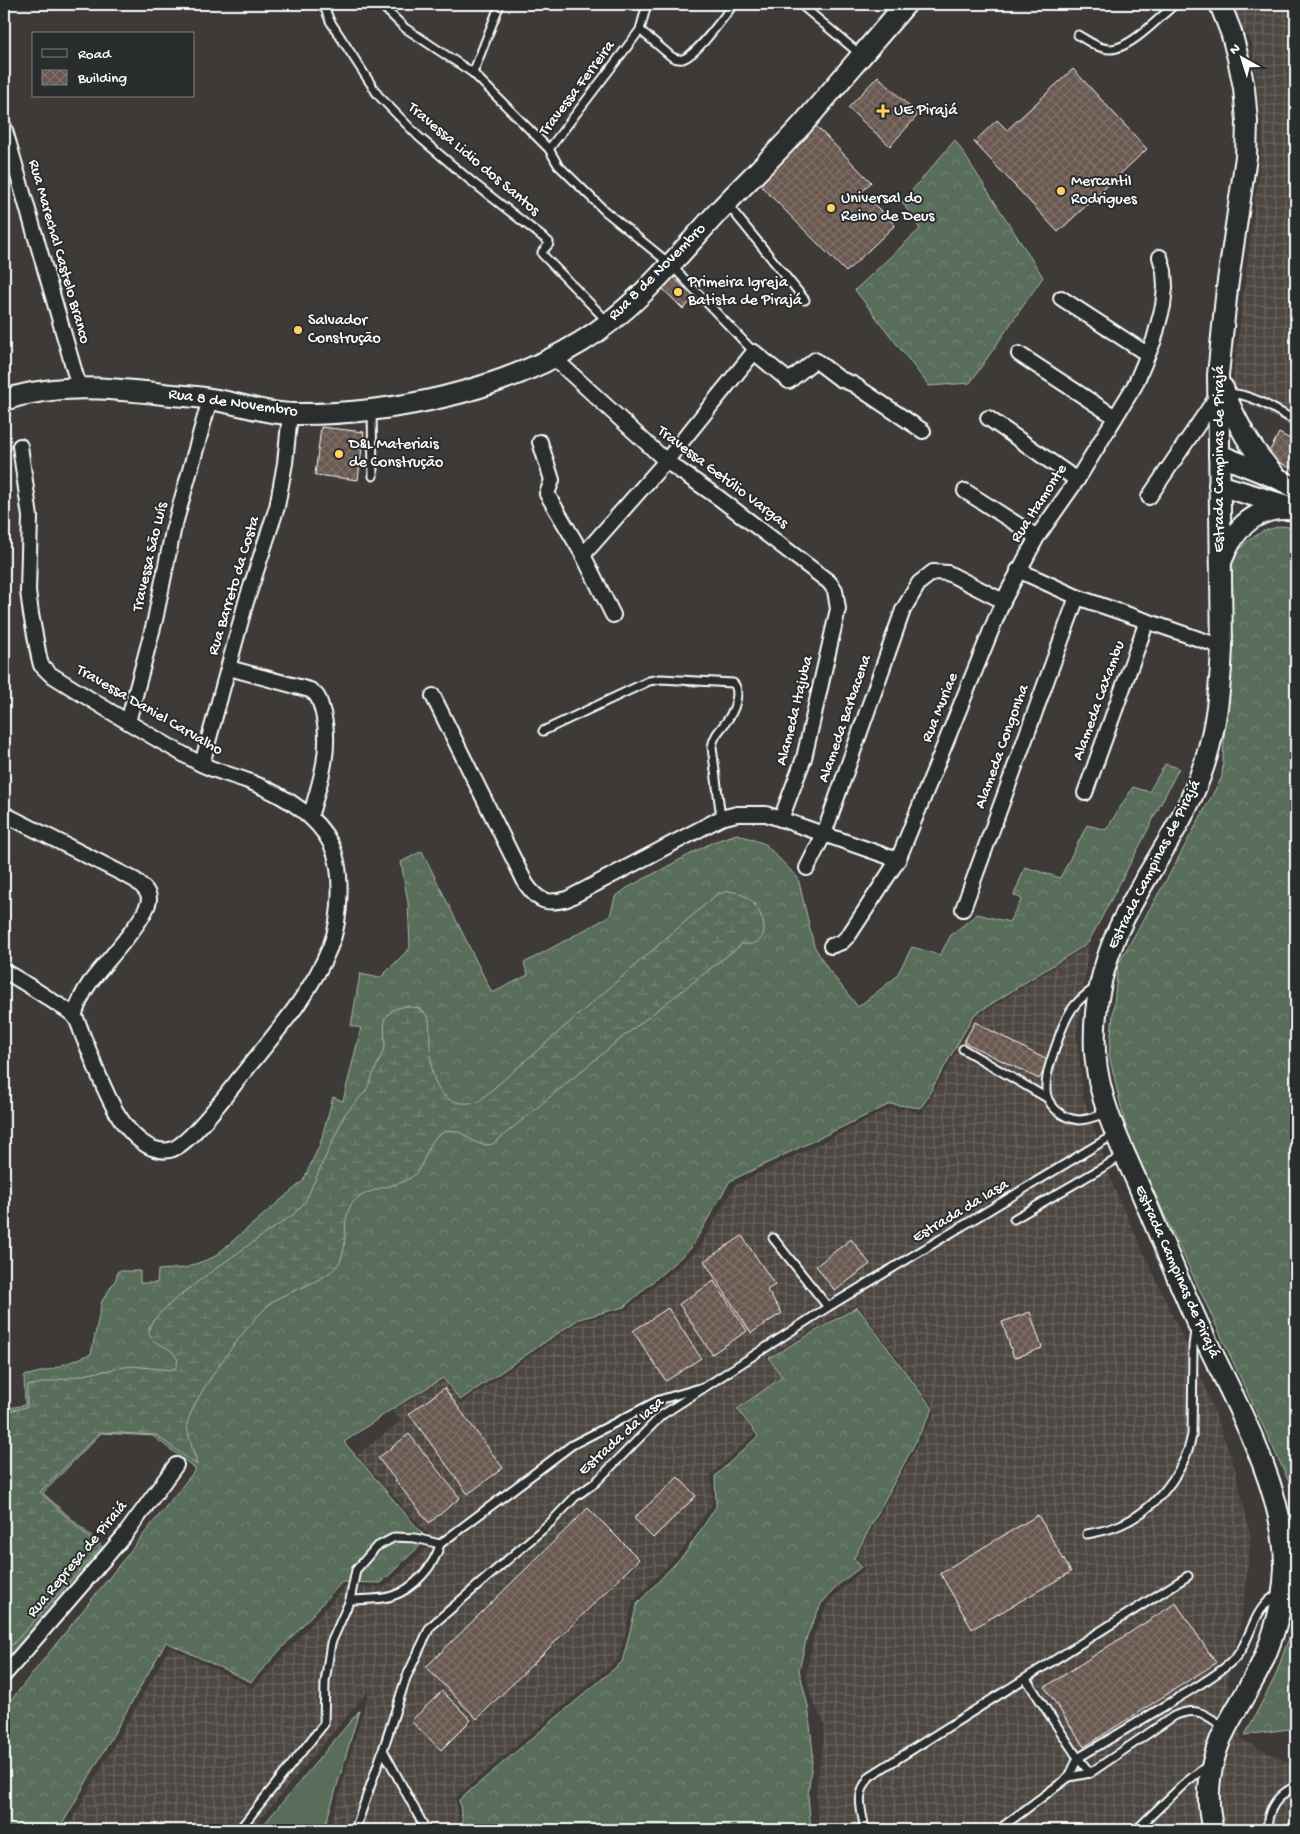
<svg xmlns="http://www.w3.org/2000/svg" width="1300" height="1834" font-family="'Gochi Hand',sans-serif">
  <style>
    .industrial { fill: url(#industrial-grid) }
    .grass { fill: #586e5a; stroke: #acb6ac }
    .forest { fill: url(#forest-crowns); stroke: #acb6ac }
    .wetland { fill: url(#wetland-marsh); stroke: #acb6ac }
    .building { fill: url(#building-cross-hatch); stroke: #fff }
    .lines { fill: none; stroke-linecap: round; stroke-linejoin: round }
    .lane-casing { stroke: #fff; stroke-width: 11 }
    .street-casing { stroke: #fff; stroke-width: 18 }
    .secondary-casing { stroke: #fff; stroke-width: 24 }
    .lane { stroke: #2a2d2e; stroke-width: 7 }
    .street { stroke: #2a2d2e; stroke-width: 14 }
    .secondary { stroke: #2a2d2e; stroke-width: 20 }
    .poi-dot { fill: #ffd166; stroke: #2a2d2e; stroke-width: 2 }
    .labels { text-anchor: middle; dominant-baseline: central; stroke-width: 4; stroke-linejoin: round; paint-order: stroke }
    .street-label { font-size: 16px; fill: #fff; stroke: #2a2d2e }
    .poi-label { font-size: 16px; fill: #fff; stroke: #2a2d2e; text-anchor: start }
  </style>
  <defs>
    <pattern id="industrial-grid" width="8" height="8" patternUnits="userSpaceOnUse" patternTransform="scale(1.25)"><rect width="8" height="8" fill="#4e4743"/><path d="M0 4h8M4 0v8" fill="none" stroke="#69635f"/></pattern>
    <pattern id="forest-crowns" width="20" height="18" patternUnits="userSpaceOnUse" patternTransform="scale(1.25)"><rect width="20" height="18" fill="#586e5a"/><path d="M2 6a3 3 0 1 1 6 0M12 15a3 3 0 1 1 6 0" fill="none" stroke="#718473"/></pattern>
    <pattern id="wetland-marsh" width="20" height="14" patternUnits="userSpaceOnUse" patternTransform="scale(1.25)"><rect width="20" height="14" fill="#586e5a"/><path d="M1 5h8M5 5V1M11 12h8M15 12V8" fill="none" stroke="#718473"/></pattern>
    <pattern id="building-cross-hatch" width="8" height="8" patternUnits="userSpaceOnUse" patternTransform="scale(1.25)"><rect width="8" height="8" fill="#685850"/><path d="M0 0l8 8M0 8l8-8" fill="none" stroke="#7f716a"/></pattern>
  </defs>
  <rect width="100%" height="100%" fill="#3d3a38"/>
  <filter id="ink" filterUnits="userSpaceOnUse"><feTurbulence type="fractalNoise" baseFrequency=".02" numOctaves="2"/><feDisplacementMap in="SourceGraphic" scale="10" xChannelSelector="R" yChannelSelector="G"/><feConvolveMatrix kernelMatrix="1 2 1 2 8 2 1 2 1" color-interpolation-filters="sRGB"/></filter>
  <g filter="url(#ink)">
    <g class="industrial">
      <path d="M1230,4H1296V429L1239,399L1232,387L1263,135L1252,44Z"/>
      <path d="M1089,945L1077,1036L1083,1096L1114,1188L1204,1384L1234,1465L1251,1537L1242,1617L1227,1681L1242,1740L1291,1764H1296V1830H819L816,1793L825,1725L811,1698L806,1675L814,1635L829,1601L865,1568L856,1558L936,1410L857,1304L767,1357L781,1376L735,1409L755,1434L711,1475L713,1502L684,1548L633,1602L619,1659L455,1798L461,1830H329L369,1690L251,1830H66L170,1647L253,1688L345,1587H385L434,1541L357,1455L401,1421L393,1411L443,1380L461,1404L579,1322L626,1310L698,1250L735,1185L893,1107L897,1112L906,1108L921,1115L976,1017Z"/>
    </g>
    <path class="grass" d="M359,1711L324,1830H259Z"/>
    <g class="forest">
      <path d="M955,140L1043,277L970,383L929,386L855,290L920,229L902,202Z"/>
      <path d="M1281,526L1296,528V1497L1128,1136L1109,1055L1118,964L1168,877L1222,777L1232,598L1231,566L1239,550L1249,540L1263,531Z"/>
      <path d="M1165,764L1179,768L1140,845L1088,943L974,1015L921,1108L890,1104L730,1181L691,1248L624,1307L579,1319L460,1400L443,1378L392,1409L344,1442L427,1539L381,1583L342,1582L251,1682L166,1642L59,1830H4V1709L196,1469L153,1436L101,1433L43,1493L104,1548L11,1654L4,1649V1409L25,1405L24,1376L52,1369L91,1354L102,1301L116,1279L118,1271H140V1283H157L158,1270L185,1268L214,1257L303,1181L320,1144L333,1097L343,1101L361,1028L351,1026L360,974L380,978L410,948L408,903L401,862L422,851L492,993L528,975L524,963L610,916L615,897L627,888L713,842L737,834L765,844L798,878L814,946L828,969L858,1007L896,977L912,947L940,955L951,935L977,914L1009,922L1022,899L1014,895L1025,867L1060,878L1087,825L1106,830L1133,787L1149,792Z"/>
      <path d="M857,1307L933,1409L854,1558L861,1567L840,1583L821,1604L807,1636L799,1670L808,1706L813,1753L808,1795L811,1830H464L459,1800L622,1662L637,1604L686,1552L716,1507L715,1476L758,1436L737,1409L782,1377L769,1358Z"/>
      <path d="M1296,1618V1728L1245,1735L1275,1677Z"/>
    </g>
    <path class="wetland" d="M728,891C736,892 743,894 750,900C766,914 774,948 742,944L624,1036L493,1144C470,1150 463,1122 442,1133C426,1141 426,1166 412,1177C397,1188 363,1187 351,1205C340,1223 351,1250 336,1267C326,1279 292,1291 276,1299C255,1312 190,1400 187,1425C187,1433 195,1456 197,1465L156,1435L100,1432L40,1492L100,1548L12,1645L4,1640V1412L27,1407V1386L119,1368L131,1366L170,1370L176,1368L178,1360C176,1357 174,1353 172,1351C163,1344 147,1343 149,1329C150,1309 272,1230 294,1214L305,1202L345,1114L366,1091L385,1047L384,1020L392,1010L405,1006L418,1008L424,1012L429,1019C432,1056 423,1112 478,1102L716,895Z"/>
    <g class="building">
      <path d="M1073,69L1147,149L1058,232L974,142L997,120L1007,130Z"/>
      <path d="M878,76L918,115L890,146L848,108Z"/>
      <path d="M816,126L871,182L862,192L895,225L846,272L758,183Z"/>
      <path d="M672,276L695,298L683,309L661,287Z"/>
      <path d="M321,427L364,432L358,480L315,475Z"/>
      <path d="M1279,433L1296,442V471L1267,456Z"/>
      <path d="M975,1022L1049,1061L1039,1079L964,1042Z"/>
      <path d="M742,1236L775,1285L767,1290L782,1313L751,1333L704,1261Z"/>
      <path d="M851,1239L870,1264L835,1291L816,1266Z"/>
      <path d="M714,1281L747,1331L712,1354L679,1304Z"/>
      <path d="M668,1308L701,1358L666,1381L633,1331Z"/>
      <path d="M1030,1312L1042,1348L1014,1358L1002,1322Z"/>
      <path d="M444,1388L503,1468L468,1494L409,1414Z"/>
      <path d="M409,1434L460,1498L429,1523L378,1458Z"/>
      <path d="M678,1477L696,1496L653,1538L634,1518Z"/>
      <path d="M588,1508L639,1559L477,1719L426,1667Z"/>
      <path d="M1038,1515L1071,1572L972,1629L940,1573Z"/>
      <path d="M1176,1603L1216,1663L1084,1747L1045,1687Z"/>
      <path d="M442,1691L471,1720L441,1750L411,1721Z"/>
    </g>
    <g class="lines">
      <defs>
        <g id="lane">
          <path d="M323,4L330,21L378,95L419,137L471,181L549,242V244L542,252V254L607,321"/>
          <path d="M380,4L405,28L473,73L549,149L558,165L605,211L670,264L754,352"/>
          <path d="M800,4L861,55"/>
          <path d="M640,30L672,57C676,59 679,60 683,59C698,54 724,16 734,4"/>
          <path d="M1078,35C1088,41 1099,49 1110,49C1130,49 1160,17 1175,4"/>
          <path d="M473,73L500,4"/>
          <path d="M549,149L640,30L647,4"/>
          <path d="M728,205L805,300"/>
          <path d="M1228,393C1253,394 1275,410 1296,421"/>
          <path d="M372,411L373,476"/>
          <path d="M543,731L649,681L661,679L733,683C741,690 735,708 730,716C723,728 714,733 712,747L721,818"/>
          <path d="M1096,987C1089,992 1081,998 1075,1005C1066,1016 1061,1030 1057,1043C1052,1057 1046,1073 1046,1088C1045,1105 1063,1119 1079,1120C1088,1120 1097,1116 1105,1113"/>
          <path d="M963,1049L1047,1098"/>
          <path d="M1014,1219L1124,1155"/>
          <path d="M773,1238L828,1307"/>
          <path d="M1087,1534C1098,1532 1109,1530 1120,1525C1155,1510 1185,1472 1192,1435L1193,1346L1195,1331"/>
          <path d="M350,1600C362,1599 381,1600 392,1596C414,1589 435,1565 440,1544L572,1445L659,1400L700,1388"/>
          <path d="M1026,1679L1078,1758L1090,1773"/>
          <path d="M383,1750L426,1830"/>
          <path d="M1069,1777L1090,1773L1174,1716C1197,1706 1205,1714 1225,1728"/>
          <path d="M239,1830L324,1724L325,1682L331,1643L350,1600L356,1570L376,1547L395,1537L415,1538L440,1544"/>
          <path d="M355,1830L383,1750L406,1678L430,1627L551,1522L575,1497L596,1482L662,1415L828,1307L1115,1134"/>
          <path d="M865,1830C861,1807 855,1796 870,1776L1188,1576"/>
          <path d="M998,1830L1069,1777L1078,1758C1110,1739 1141,1720 1173,1701C1192,1689 1213,1678 1230,1663C1254,1642 1249,1609 1280,1593"/>
          <path d="M1136,1830L1185,1783L1208,1765"/>
          <path d="M1267,1830C1267,1809 1277,1795 1296,1786"/>
        </g>
        <g id="street">
          <path d="M4,127L79,387"/>
          <path d="M1061,298L1147,354"/>
          <path d="M1019,354L1115,417"/>
          <path d="M554,358L666,461L719,498L829,582L835,590L838,609L804,758L781,819"/>
          <path d="M988,418L1077,480"/>
          <path d="M540,442L552,480L547,494L583,555L613,615"/>
          <path d="M965,491L1037,537"/>
          <path d="M1149,497L1218,395"/>
          <path d="M583,555L666,461L754,352L789,381L815,360L840,379L853,384L923,431"/>
          <path d="M1018,570L1077,597L1222,647"/>
          <path d="M229,668L310,690C320,696 320,703 323,713C332,749 320,783 310,817"/>
          <path d="M433,696L526,884C538,901 546,905 567,899L721,818L737,814H766L898,860"/>
          <path d="M128,722L155,620L173,531L210,399"/>
          <path d="M202,764L246,602L277,507L285,463L290,414"/>
          <path d="M1085,793L1147,621"/>
          <path d="M4,814L135,880C141,885 149,891 149,899C149,917 101,967 89,984C82,994 78,1004 74,1016"/>
          <path d="M807,868L824,834L903,610L919,583L933,572L948,573L1003,601"/>
          <path d="M963,909L1077,597"/>
          <path d="M831,946L842,942L849,935L898,860L1003,601L1037,537L1077,480L1135,385L1154,340L1163,306L1165,287L1164,271L1160,257"/>
          <path d="M4,971C22,981 39,992 57,1004C62,1007 68,1010 73,1015C79,1020 81,1033 85,1041C99,1074 116,1132 152,1148C160,1151 168,1152 175,1148C193,1139 221,1101 234,1085C268,1041 309,999 330,947C341,921 344,870 331,844C315,813 279,793 248,781C232,775 214,771 199,763C148,735 99,705 50,674L41,665L39,657L31,614L28,591L30,517L20,446"/>
          <path d="M4,1675L124,1536L176,1465"/>
        </g>
        <g id="secondary">
          <path d="M1223,388C1235,422 1252,451 1277,478"/>
          <path d="M4,400C56,383 109,388 163,394C178,396 195,396 210,399C238,403 266,414 294,414C389,415 500,392 581,342C634,310 675,259 716,214C744,184 774,156 802,125C837,85 871,44 906,4"/>
          <path d="M1219,455L1277,478L1296,488"/>
          <path d="M1219,485L1284,505"/>
          <path d="M1221,562C1234,527 1257,504 1296,510"/>
          <path d="M1213,1830C1204,1796 1210,1757 1227,1726C1238,1705 1251,1686 1261,1665C1275,1634 1284,1601 1285,1567C1285,1486 1232,1396 1198,1324C1177,1278 1158,1231 1138,1184C1119,1142 1098,1099 1095,1052C1093,1012 1101,971 1116,935C1137,886 1171,844 1192,796C1214,748 1220,699 1222,647L1218,375L1227,288L1246,157L1247,121L1244,88L1238,58L1231,32L1220,4"/>
        </g>
      </defs>
      <use href="#lane" class="lane-casing"/>
      <use href="#street" class="street-casing"/>
      <use href="#secondary" class="secondary-casing"/>
      <use href="#lane" class="lane"/>
      <use href="#street" class="street"/>
      <use href="#secondary" class="secondary"/>
    </g>
  </g>
  <g class="poi-dot">
    <path d="M880.5 103.5h5v5h5v5h-5v5h-5v-5h-5v-5h5z"/>
    <circle cx="1061" cy="191" r="5"/>
    <circle cx="831" cy="208" r="5"/>
    <circle cx="678" cy="292" r="5"/>
    <circle cx="298" cy="330" r="5"/>
    <circle cx="339" cy="454" r="5"/>
  </g>
  <g class="labels">
    <g class="street-label">
      <text transform="translate(578 89) rotate(-53)">Travessa Ferreira</text>
      <text transform="translate(473 160) rotate(40)">Travessa Lidio dos Santos</text>
      <text transform="translate(58 252) rotate(74)">Rua Marechal Castelo Branco</text>
      <text transform="translate(658 273) rotate(-45)">Rua 8 de Novembro</text>
      <text transform="translate(233 404) rotate(8)">Rua 8 de Novembro</text>
      <text transform="translate(1220 459) rotate(-90)">Estrada Campinas de Pirajá</text>
      <text transform="translate(722 478) rotate(37)">Travessa Getúlio Vargas</text>
      <text transform="translate(1040 504) rotate(-57)">Rua Itamonte</text>
      <text transform="translate(151 557) rotate(-77)">Travessa São Luís</text>
      <text transform="translate(235 586) rotate(-73)">Rua Barreto da Costa</text>
      <text transform="translate(1100 701) rotate(-70)">Alameda Caxambu</text>
      <text transform="translate(941 708) rotate(-68)">Rua Muriae</text>
      <text transform="translate(149 711) rotate(30)">Travessa Daniel Carvalho</text>
      <text transform="translate(796 711) rotate(-76)">Alameda Itajuba</text>
      <text transform="translate(846 719) rotate(-71)">Alameda Barbacena</text>
      <text transform="translate(1003 747) rotate(-70)">Alameda Congonha</text>
      <text transform="translate(1155 865) rotate(-63)">Estrada Campinas de Pirajá</text>
      <text transform="translate(961 1212) rotate(-31)">Estrada da Iasa</text>
      <text transform="translate(1176 1272) rotate(66)">Estrada Campinas de Pirajá</text>
      <text transform="translate(622 1437) rotate(-42)">Estrada da Iasa</text>
      <text transform="translate(78 1560) rotate(-50)">Rua Represa de Piraiá</text>
    </g>
    <g class="poi-label">
      <text x="894" y="111">UE Pirajá</text>
      <text x="1071" y="182">Mercantil<tspan x="1071" dy="18">Rodrigues</tspan></text>
      <text x="841" y="199">Universal do<tspan x="841" dy="18">Reino de Deus</tspan></text>
      <text x="688" y="283">Primeira Igreja<tspan x="688" dy="18">Batista de Pirajá</tspan></text>
      <text x="308" y="321">Salvador<tspan x="308" dy="18">Construção</tspan></text>
      <text x="349" y="445">D&amp;L Materiais<tspan x="349" dy="18">de Construção</tspan></text>
    </g>
  </g>
  <rect width="1300" height="1834" fill="none" stroke="#2a2d2e" stroke-width="20"/>
  <rect x="10" y="10" width="1280" height="1814" fill="none" stroke="#fff" stroke-width="2" filter="url(#ink)"/>
  <rect x="32" y="32" width="162" height="65" fill="#2a2d2e" stroke="#7f8182"/>
  <rect x="42" y="49" width="25" height="8" fill="#2a2d2e" stroke="#7f8182"/>
  <text x="78" y="58" font-size="15" fill="#ffffff">Road</text>
  <rect x="42" y="70" width="25" height="15" fill="url(#building-cross-hatch)" stroke="#7f8182"/>
  <text x="78" y="82" font-size="15" fill="#ffffff">Building</text>
  <g transform="translate(1242 58) rotate(321)" stroke="#2a2d2e" stroke-width="4" paint-order="stroke">
  <path d="M0-4L9 19L0 12L-9 19Z" fill="#ffffff"/>
  <text y="-8" font-size="14" font-weight="bold" text-anchor="middle" fill="#ffffff">N</text>
  </g>
</svg>
